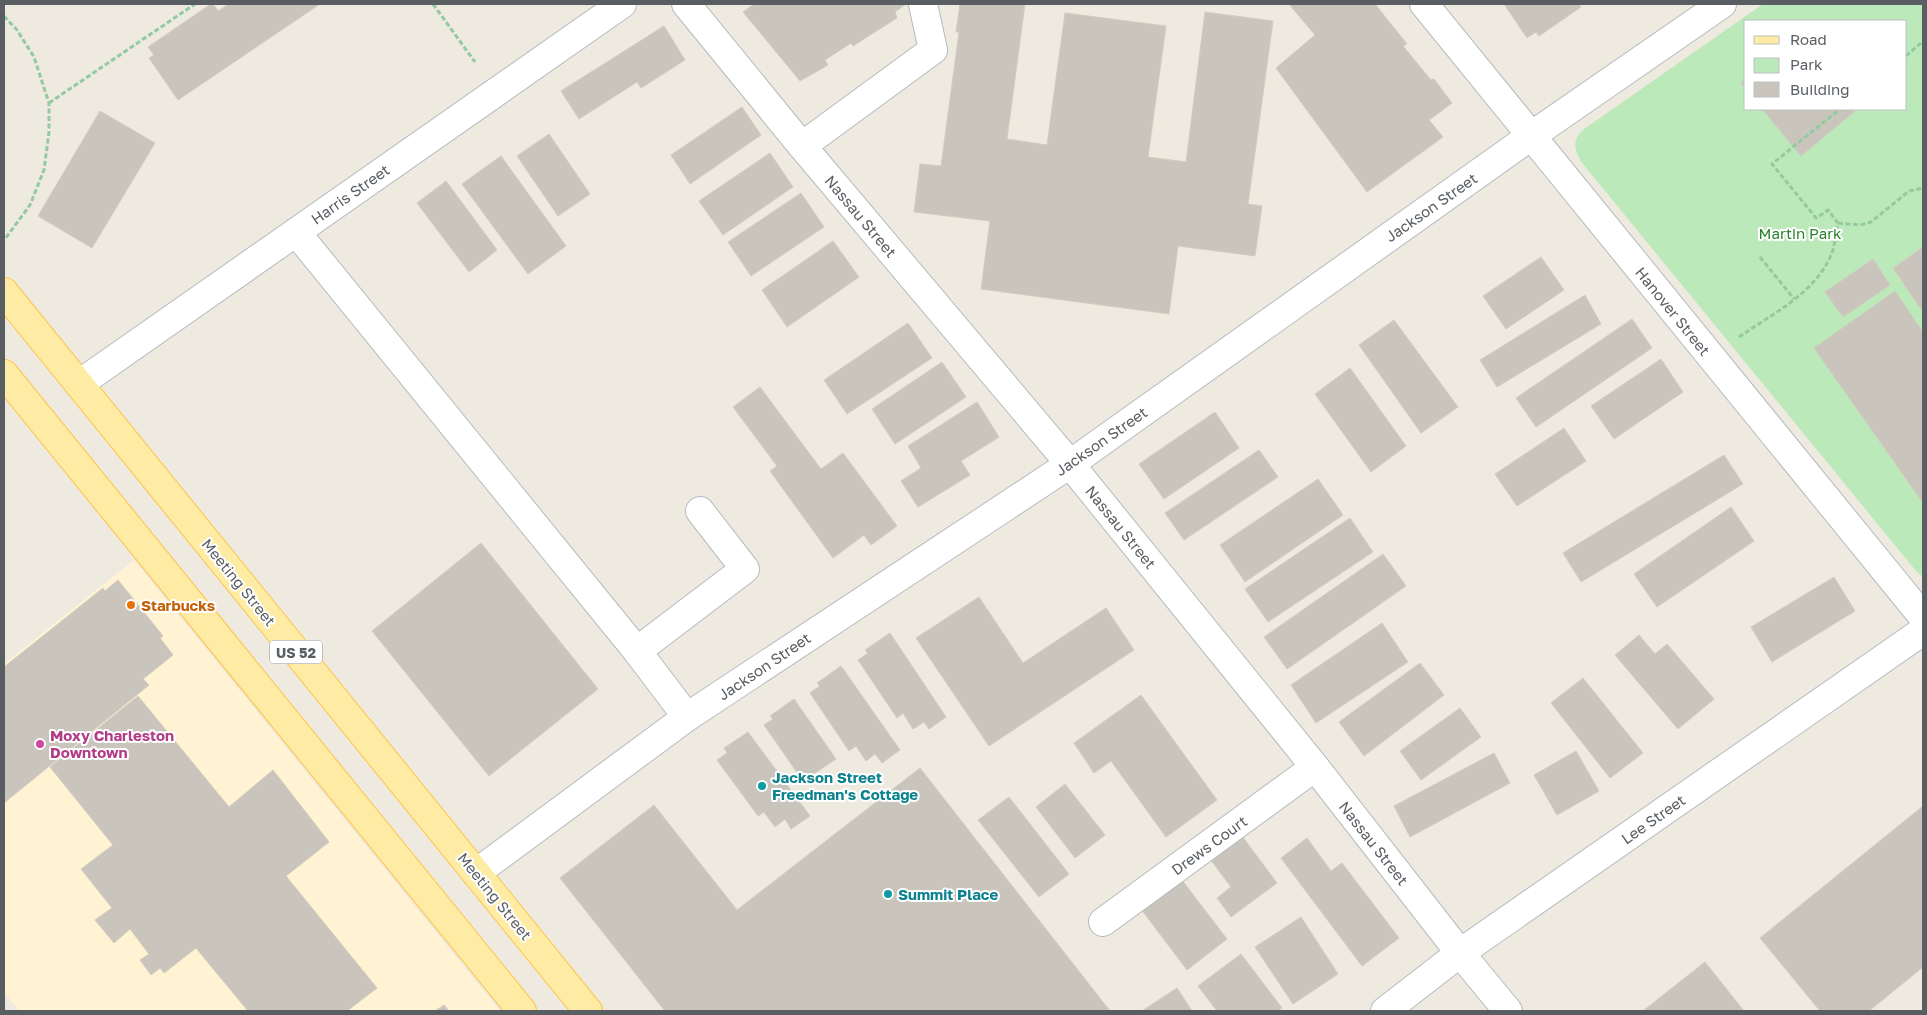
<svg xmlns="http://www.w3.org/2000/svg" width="1927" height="1015" font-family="'Golos Text',sans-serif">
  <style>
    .commercial { fill: #fff3d4 }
    .green { fill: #bce9ba; fill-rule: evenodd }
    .building { fill: #c9c5bd; stroke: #d3ccbe }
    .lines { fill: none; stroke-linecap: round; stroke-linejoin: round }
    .minor-casing { stroke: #b6babf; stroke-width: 30 }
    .major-casing { stroke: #ffc348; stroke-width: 30 }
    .path { stroke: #93ca9f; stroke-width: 3; stroke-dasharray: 5 2.5; stroke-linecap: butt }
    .minor { stroke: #fff; stroke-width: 28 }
    .major { stroke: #ffeca4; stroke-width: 28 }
    .food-dot { fill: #e8710a; stroke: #fff; stroke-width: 2 }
    .hotel-dot { fill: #d1479c; stroke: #fff; stroke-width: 2 }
    .culture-dot { fill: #0f9aa8; stroke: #fff; stroke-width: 2 }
    .labels { text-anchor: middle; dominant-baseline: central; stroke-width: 4; stroke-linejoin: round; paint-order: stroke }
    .shield { fill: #fff; stroke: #8b8e92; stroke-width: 1 }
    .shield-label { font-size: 14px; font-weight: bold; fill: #595e63 }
    .street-label { font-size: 15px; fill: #595e63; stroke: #fff }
    .park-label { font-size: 15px; fill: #2b822a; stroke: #fff }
    .food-label { font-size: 15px; font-weight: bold; fill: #c56008; stroke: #fff; text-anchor: start }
    .hotel-label { font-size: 15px; font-weight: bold; fill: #b23c85; stroke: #fff; text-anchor: start }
    .culture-label { font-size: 15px; font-weight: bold; fill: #0d838f; stroke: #fff; text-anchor: start }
  </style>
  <rect width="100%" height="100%" fill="#eeeae0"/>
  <path class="commercial" d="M134,560L500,1011H19L4,992V664Z"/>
  <path class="green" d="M1763,4H1923V577L1916,571L1583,164C1574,151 1571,140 1584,129ZM1746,21H1906V109H1746Z"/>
  <g class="building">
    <path d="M211,4H213L218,11L229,4H320L178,100L149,58L154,55L148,47Z"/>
    <path d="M754,4H906L895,12L897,18L853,46L851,43L825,60L828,65L800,81L743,12Z"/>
    <path d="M960,4H1025L1007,139L1047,145L1065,13L1166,26L1148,157L1186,162L1205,12L1273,21L1248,204L1262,206L1255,256L1178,246L1169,314L981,289L990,221L914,212L920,164L941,166L959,32H956Z"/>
    <path d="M1289,4H1375L1407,44L1403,46L1431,80L1434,79L1452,103L1429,120L1443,137L1367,192L1276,68L1315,35Z"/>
    <path d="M1504,4H1579L1581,7L1539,36L1536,32L1527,38Z"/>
    <path d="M664,26L685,60L641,88L637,82L579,119L561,91Z"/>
    <path d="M1746,79V89L1741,83Z"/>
    <path d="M742,107L761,135L690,184L671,155Z"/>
    <path d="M1762,109H1851L1854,112L1801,156Z"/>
    <path d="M100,111L155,143L92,248L38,216Z"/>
    <path d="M549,134L590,194L558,216L517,156Z"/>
    <path d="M770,153L793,187L723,235L699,201Z"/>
    <path d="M501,156L566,246L528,274L462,184Z"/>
    <path d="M446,181L497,250L469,272L417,203Z"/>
    <path d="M801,193L824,227L751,276L728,242Z"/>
    <path d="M833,241L859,277L787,327L762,290Z"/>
    <path d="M1923,247V312L1893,268Z"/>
    <path d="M1541,257L1564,290L1506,329L1483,296Z"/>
    <path d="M1873,259L1890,285L1843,317L1825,292Z"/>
    <path d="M1895,291L1923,332V503L1814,348Z"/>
    <path d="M1585,295L1601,324L1497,387L1480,360Z"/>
    <path d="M1632,319L1652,348L1536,427L1516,398Z"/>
    <path d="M1394,320L1458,407L1421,433L1359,345Z"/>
    <path d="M908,323L932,358L847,414L824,380Z"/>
    <path d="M1661,359L1683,392L1614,439L1591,406Z"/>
    <path d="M942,362L966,397L895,444L872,409Z"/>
    <path d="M1350,368L1406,446L1371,472L1315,394Z"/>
    <path d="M760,387L821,469L843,453L897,526L871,545L864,535L833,558L770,471L777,466L733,407Z"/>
    <path d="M977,402L999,437L961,461L970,475L918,507L901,481L921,468L908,446Z"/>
    <path d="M1215,412L1239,448L1164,499L1139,464Z"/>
    <path d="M1564,428L1586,461L1517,506L1495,474Z"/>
    <path d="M1259,450L1278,477L1184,540L1165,513Z"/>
    <path d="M1724,455L1743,484L1581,582L1563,553Z"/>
    <path d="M1318,479L1343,515L1245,582L1220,545Z"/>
    <path d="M1731,507L1754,541L1657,607L1634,574Z"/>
    <path d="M1350,518L1373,552L1268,622L1245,589Z"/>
    <path d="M481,543L598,689L489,776L372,631Z"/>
    <path d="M1383,554L1406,586L1287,669L1264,637Z"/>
    <path d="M1834,577L1855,611L1772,662L1751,627Z"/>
    <path d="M118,580L163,636L160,638L173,655L143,679L149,685L4,803V667L103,588L105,591Z"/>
    <path d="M979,597L1023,663L1106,608L1134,650L989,746L916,638Z"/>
    <path d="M1382,623L1408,662L1316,723L1291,685Z"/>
    <path d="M890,633L946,717L929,729L924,722L913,729L903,713L897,718L858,660L868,653L865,650Z"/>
    <path d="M1639,635L1655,654L1667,644L1714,699L1678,729L1615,655Z"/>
    <path d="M1420,663L1444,695L1364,756L1339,722Z"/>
    <path d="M841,666L900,750L882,763L875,754L866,761L856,746L849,751L810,693L820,686L817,683Z"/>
    <path d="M1583,678L1643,753L1610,778L1551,703Z"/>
    <path d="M1141,695L1217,800L1166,837L1111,761L1094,773L1074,743Z"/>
    <path d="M138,696L229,807L273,770L329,842L286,876L377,988L347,1011H248L196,948L164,973L160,968L151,975L140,960L149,954L130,929L114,943L95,920L112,908L81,869L113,845L50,767Z"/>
    <path d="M794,699L836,759L803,781L764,725L773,719L770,716Z"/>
    <path d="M1460,708L1481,737L1421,780L1400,751Z"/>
    <path d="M748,732L810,816L791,829L785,819L775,827L764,812L758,816L717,760L727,753L724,748Z"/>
    <path d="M1576,751L1599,791L1557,815L1534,775Z"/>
    <path d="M1494,753L1510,783L1410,837L1394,806Z"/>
    <path d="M920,768L1110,1011H665L560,878L654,805L737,910Z"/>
    <path d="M1065,784L1105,835L1075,858L1036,807Z"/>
    <path d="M1009,797L1069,874L1039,897L978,820Z"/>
    <path d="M1923,806V967L1869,1011H1820L1760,938Z"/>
    <path d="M1239,832L1277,883L1231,917L1217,898L1231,887L1207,855Z"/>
    <path d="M1307,838L1331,871L1342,863L1399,938L1362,966L1281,858Z"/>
    <path d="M1178,875L1227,939L1187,970L1138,905Z"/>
    <path d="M1301,917L1338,974L1293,1004L1255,947Z"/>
    <path d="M1241,954L1282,1008L1277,1011H1217L1198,986Z"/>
    <path d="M1705,962L1744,1011H1643Z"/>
    <path d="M1177,988L1192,1011H1142Z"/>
    <path d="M444,1005L449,1011H435Z"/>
  </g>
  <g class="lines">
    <defs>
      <g id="minor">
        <path d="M686,4L802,146L1070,464L1315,767L1460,953L1508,1011"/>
        <path d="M1424,4L1923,617"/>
        <path d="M802,146L933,50L923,4"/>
        <path d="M296,232L637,651L687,717"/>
        <path d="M79,384L622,4"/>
        <path d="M637,651L745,569L700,511"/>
        <path d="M476,873L687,717L1070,464L1531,136L1722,4"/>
        <path d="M1103,922L1315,767"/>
        <path d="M1385,1011L1460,953L1923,631"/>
      </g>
      <g id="major">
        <path d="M4,292L588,1011"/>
        <path d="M4,374L522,1011"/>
      </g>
    </defs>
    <use href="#minor" class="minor-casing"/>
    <use href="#major" class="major-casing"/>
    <g class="path">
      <path d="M433,4L475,62"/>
      <path d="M4,16L17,30L34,57L49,103V132L44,170L30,205L5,239"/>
      <path d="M1906,56L1923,41"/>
      <path d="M49,103L195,4"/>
      <path d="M1838,223L1860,225L1871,222L1909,191L1923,188"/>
      <path d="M1760,257L1794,299"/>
      <path d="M1739,337C1772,314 1816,293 1832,253C1835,244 1836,233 1838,223L1828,210L1816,218L1772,164L1840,109"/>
    </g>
    <use href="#minor" class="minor"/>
    <use href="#major" class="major"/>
  </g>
  <circle class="food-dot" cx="131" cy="605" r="5"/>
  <circle class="hotel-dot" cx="40" cy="744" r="5"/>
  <g class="culture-dot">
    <circle cx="762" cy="786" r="5"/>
    <circle cx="888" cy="894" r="5"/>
  </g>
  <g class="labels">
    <rect class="shield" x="270" y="640.5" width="52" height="23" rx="4"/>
    <g class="shield-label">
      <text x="296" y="652">US 52</text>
    </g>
    <g class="street-label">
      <text transform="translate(350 194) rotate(-35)">Harris Street</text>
      <text transform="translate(1431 207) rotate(-35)">Jackson Street</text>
      <text transform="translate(861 216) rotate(50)">Nassau Street</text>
      <text transform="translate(1673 311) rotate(51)">Hanover Street</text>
      <text transform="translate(1101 441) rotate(-35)">Jackson Street</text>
      <text transform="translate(1121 527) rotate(51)">Nassau Street</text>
      <text transform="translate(239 582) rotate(51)">Meeting Street</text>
      <text transform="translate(764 666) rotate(-34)">Jackson Street</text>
      <text transform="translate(1653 819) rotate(-35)">Lee Street</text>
      <text transform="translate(1374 843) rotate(52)">Nassau Street</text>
      <text transform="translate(1209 845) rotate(-36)">Drews Court</text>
      <text transform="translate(495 896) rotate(51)">Meeting Street</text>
    </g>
    <g class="park-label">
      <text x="1800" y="233">Martin Park</text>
    </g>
    <g class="food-label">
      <text x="141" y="605">Starbucks</text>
    </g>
    <g class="hotel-label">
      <text x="50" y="735">Moxy Charleston<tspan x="50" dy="17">Downtown</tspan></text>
    </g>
    <g class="culture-label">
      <text x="772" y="777">Jackson Street<tspan x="772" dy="17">Freedman's Cottage</tspan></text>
      <text x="898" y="894">Summit Place</text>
    </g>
  </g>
  <rect width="1927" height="1015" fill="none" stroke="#595e63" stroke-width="10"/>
  <rect x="1744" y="20" width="162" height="90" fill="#ffffff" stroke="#bdbfc1"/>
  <rect x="1754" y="36" width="25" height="8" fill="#ffeca4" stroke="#bdbfc1"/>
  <text x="1790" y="45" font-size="15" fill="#595e63">Road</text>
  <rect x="1754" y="58" width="25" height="15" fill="#bce9ba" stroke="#bdbfc1"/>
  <text x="1790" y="70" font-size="15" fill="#595e63">Park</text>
  <rect x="1754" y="82" width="25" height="15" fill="#c9c5bd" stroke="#bdbfc1"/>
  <text x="1790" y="95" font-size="15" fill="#595e63">Building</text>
</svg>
